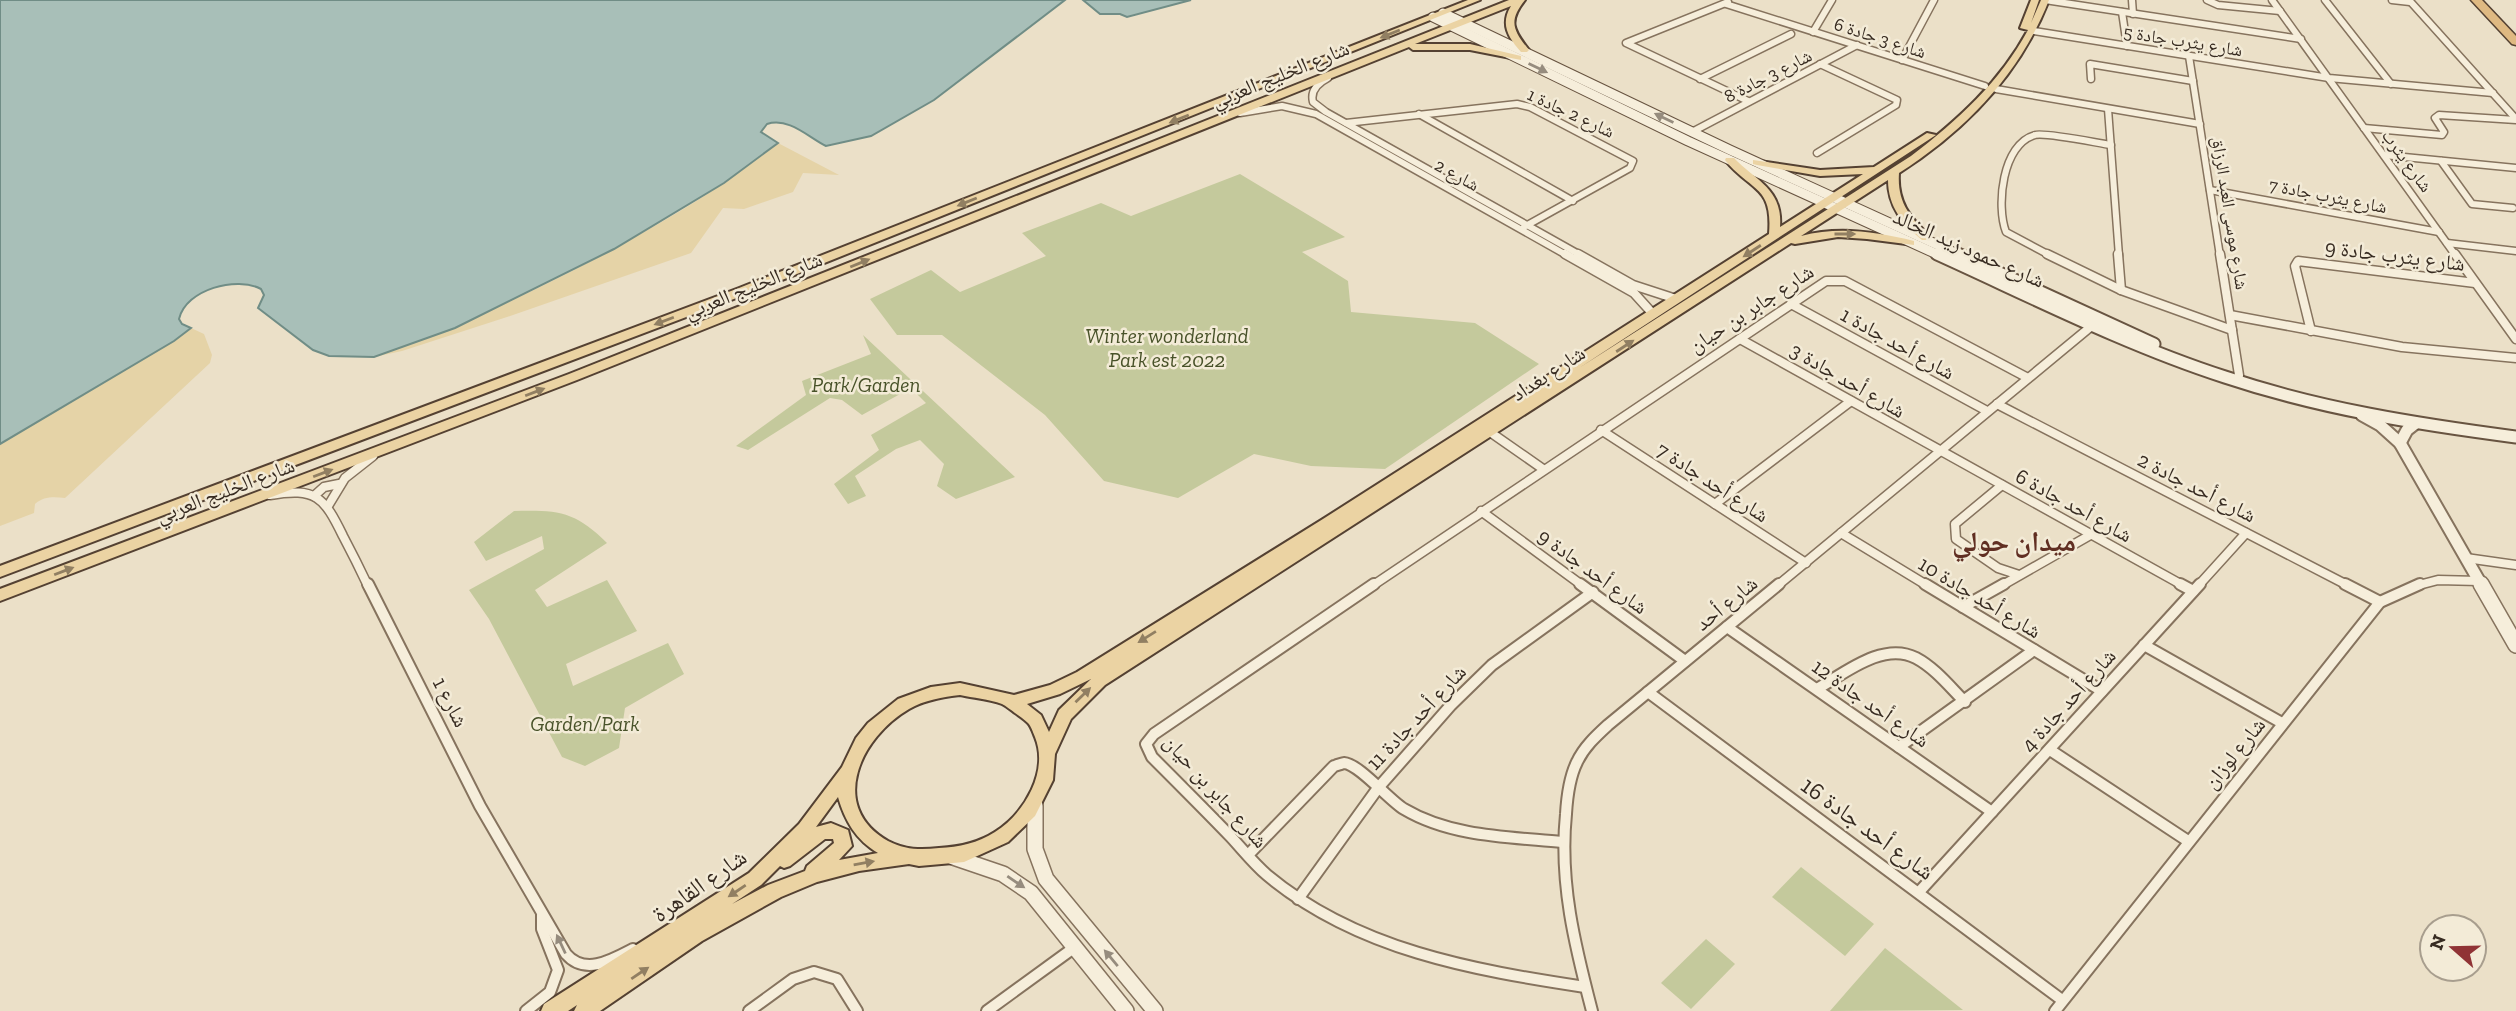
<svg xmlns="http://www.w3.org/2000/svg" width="2516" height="1011" font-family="'Zilla Slab','Noto Naskh Arabic',serif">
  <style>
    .green { fill: #c4c99c }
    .sand { fill: #e5d3a7 }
    .water { fill: #a8bfb8; stroke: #708d86; stroke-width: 2 }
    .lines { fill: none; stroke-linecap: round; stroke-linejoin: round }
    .minor-far2-casing { stroke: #86735e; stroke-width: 9 }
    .minor-far1-casing { stroke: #86735e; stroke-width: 11 }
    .minor-casing { stroke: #86735e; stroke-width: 14 }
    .tertiary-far1-casing { stroke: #86735e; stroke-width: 15 }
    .tertiary-casing { stroke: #86735e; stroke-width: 18 }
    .secondary-far1-casing { stroke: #685441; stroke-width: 11 }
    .secondary-casing { stroke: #685441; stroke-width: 15 }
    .primary-casing { stroke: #544132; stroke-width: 4 }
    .trunk-casing { stroke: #544132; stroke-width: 3 }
    .minor-far2 { stroke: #f6eedb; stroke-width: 6 }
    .minor-far1 { stroke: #f6eedb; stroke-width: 8 }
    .minor { stroke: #f6eedb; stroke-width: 10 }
    .tertiary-far1 { stroke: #f6eedb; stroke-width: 11 }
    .tertiary { stroke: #f6eedb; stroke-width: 15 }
    .secondary-far1 { stroke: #f6eedb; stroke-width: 9 }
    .secondary { stroke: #f6eedb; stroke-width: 11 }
    .primary { fill: #ebd3a3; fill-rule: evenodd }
    .trunk { fill: #dfb982; fill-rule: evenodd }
    .oneway { fill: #917f62 }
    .oneway2 { fill: #968c7e }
    .labels { text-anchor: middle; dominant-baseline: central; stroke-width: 5; stroke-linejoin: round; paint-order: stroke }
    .far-street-label { font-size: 18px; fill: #372b21; stroke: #f3ebd7 }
    .street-label { font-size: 21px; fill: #372b21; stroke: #f3ebd7 }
    .park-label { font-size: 21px; font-style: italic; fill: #485229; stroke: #f3ebd7 }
    .near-street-label { font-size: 24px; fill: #372b21; stroke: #f3ebd7 }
    .district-label { font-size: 28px; font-weight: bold; fill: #612f23; stroke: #f3ebd7 }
  </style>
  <rect width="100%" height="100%" fill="#ebe0c8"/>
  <g class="green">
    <path d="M1240,174L1345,237L1302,252L1348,281L1351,312L1475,323L1539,364L1385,469L1311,466L1254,454L1178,498L1104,481L1045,415L942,335H897L870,299L931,270L960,292L1046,256L1022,233L1101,203L1131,216Z"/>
    <path d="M863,335L1015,477L956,499L937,486L944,464L920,440L896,449L855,476L866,496L848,504L834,484L879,450L871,435L926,403L911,388L862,415L842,400L830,398L748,450L736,446L806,395L802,381L871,354Z"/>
    <path d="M514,511C558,510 575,511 607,543L535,590L547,607L607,580L637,631L566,664L573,686L668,643L684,674L625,708L619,748L585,766L562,757L489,619L469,590L544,549L542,536L486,561L474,542Z"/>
    <path d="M1801,867L1874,924L1845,956L1772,897Z"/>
    <path d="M1706,939L1735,964L1691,1009L1661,983Z"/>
    <path d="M1885,948L1963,1010L1830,1011Z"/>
  </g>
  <g class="sand">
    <path d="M778,143L839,175L803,173L793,192L744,209L723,208L691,253L507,317L402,351L374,357C444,334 508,303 574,270C645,233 715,194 778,143Z"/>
    <path d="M191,328L204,334L212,355L210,363L65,498C54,497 44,496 35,504L34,513L0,526V444L174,341Z"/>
  </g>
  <g class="water">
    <path d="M0,0H1065L934,100L871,136L826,146C808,137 789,117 767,124L761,132L778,143L724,183L614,249L455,328L374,357L329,356L313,350L258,308L264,295L261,289C237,276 186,289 179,319L182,324L191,328L174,341L0,444Z"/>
    <path d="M1083,0H1191L1127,17L1120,14H1100Z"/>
  </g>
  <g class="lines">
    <defs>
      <g id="minor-far2">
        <path d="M2045,0L2301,39"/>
        <path d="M2132,0L2133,14"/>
        <path d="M2207,0L2218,5L2280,11"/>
        <path d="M2272,0L2456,256"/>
        <path d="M2325,0L2391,84"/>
        <path d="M2392,0L2410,2"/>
        <path d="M2409,0L2516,119"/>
        <path d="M1728,2L1626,43L1748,101"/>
        <path d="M1726,4L1985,86"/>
        <path d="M2122,12L2127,46"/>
        <path d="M2034,31L2329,78L2493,93"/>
        <path d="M1813,32L1832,0"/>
        <path d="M2189,56L2220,256"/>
        <path d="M1902,60L1934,0"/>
        <path d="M1328,78C1318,83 1310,90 1313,102L1326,112L1582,256"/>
        <path d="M1700,79L1791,34"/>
        <path d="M2091,79L2090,64L2193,81"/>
        <path d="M1996,89L2200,124"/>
        <path d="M2108,109L2119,256"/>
        <path d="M1240,113L1282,106L1316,114L1568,256"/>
        <path d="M1419,114L1573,201"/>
        <path d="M1346,123L1517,104L1530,107L1633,161L1630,168L1524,227"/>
        <path d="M2364,128L2442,135L2444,132L2435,118L2439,115L2516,120"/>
        <path d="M1692,132L1857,45"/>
        <path d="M1817,153L1896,105L1897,100L1820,64"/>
        <path d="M2384,155L2516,168"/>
        <path d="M2441,161L2472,204L2513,208"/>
        <path d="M2210,190L2439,232"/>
        <path d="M2447,243L2516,251"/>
        <path d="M2051,256L2006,232C1996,206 2002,144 2035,135C2045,132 2097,143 2111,145"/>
      </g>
      <g id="minor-far1">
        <path d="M1565,254L1634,293L1653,314"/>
        <path d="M1578,254L1633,285L1676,299"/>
        <path d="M2047,254L2121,290L2232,330"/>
        <path d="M2118,254L2121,290"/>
        <path d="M2220,254L2239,375"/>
        <path d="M2455,254L2516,339"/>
        <path d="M1791,304L1987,411"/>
        <path d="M2230,315L2402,347L2516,358"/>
        <path d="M2311,331L2295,266L2298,261L2475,283"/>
        <path d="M1740,339L2184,586"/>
        <path d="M1997,404L2349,586"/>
        <path d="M1601,430L1806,563"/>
        <path d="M1490,432L1543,469"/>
        <path d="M2002,485L1955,524L1956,539L1998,568L2019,575"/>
        <path d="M270,495C316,487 324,497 343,536C352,553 360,569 368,586"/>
        <path d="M314,496L324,487L339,484"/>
        <path d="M1715,504L1851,401"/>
        <path d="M328,506L345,478L373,456"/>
        <path d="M1481,511L1583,586"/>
        <path d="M1841,533L1928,586"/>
        <path d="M2466,558L2516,565"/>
        <path d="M1372,586L1826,281H1845L2028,378"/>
        <path d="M1777,586L2094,324"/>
        <path d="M2001,586L2092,534"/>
        <path d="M2198,586L2246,533"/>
        <path d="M2415,586L2438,580L2479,581"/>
      </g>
      <g id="minor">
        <path d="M368,584L480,806L566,954C585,976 612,960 633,949"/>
        <path d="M1374,584L1154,734L1146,744L1152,757C1178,783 1205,810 1231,837C1243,850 1254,864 1267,875C1357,950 1473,970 1585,987"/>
        <path d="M1580,584L1685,661"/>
        <path d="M1925,584L2102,691"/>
        <path d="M2180,584L2193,591"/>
        <path d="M2345,584L2380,602"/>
        <path d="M1963,607L2004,584"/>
        <path d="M1727,627L1992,812"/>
        <path d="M2144,645L2282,723"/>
        <path d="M1817,689C1845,673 1883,641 1916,658C1935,668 1950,687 1965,702"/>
        <path d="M1648,692L2062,1000"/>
        <path d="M1899,747L2034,650"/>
        <path d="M2050,750L2188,841"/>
        <path d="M1248,855L1334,766C1335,766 1343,763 1344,763C1359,764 1389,800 1404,809C1451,837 1510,837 1562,842"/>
        <path d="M1919,892L2200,584"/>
        <path d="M1298,899L1378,788L1451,705L1492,665L1593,592"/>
        <path d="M526,1011L550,992L558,970L542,929V915"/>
        <path d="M749,1011L793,979L814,972L837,979L857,1011"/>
        <path d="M987,1011L1075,947"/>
        <path d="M1592,1011C1575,946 1559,882 1566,814C1567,797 1569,778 1577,762C1584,747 1596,736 1608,725L1779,584"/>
        <path d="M2055,1011L2380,602L2420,584"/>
      </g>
      <g id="tertiary-far1">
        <path d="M2362,415L2380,425L2400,443L2482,586"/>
        <path d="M2400,443L2407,430L2416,423"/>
      </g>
      <g id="tertiary">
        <path d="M2481,584L2516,645"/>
        <path d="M1035,805V849L1046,879L1155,1011"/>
        <path d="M953,857L1003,874L1031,893L1126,1011"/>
      </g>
      <g id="secondary-far1">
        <path d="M1443,13L1730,150L1962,256"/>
        <path d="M1433,17L1688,141L1941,256"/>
      </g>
      <g id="secondary">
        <path d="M1937,254C2032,297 2126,345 2225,377C2321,409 2417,424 2516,437"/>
        <path d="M1958,254L2154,344"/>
      </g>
      <g id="primary">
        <path d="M1468,0H1480L747,294L0,577V566L739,288Z"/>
        <path d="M1509,0H1525C1508,21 1513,30 1529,50L1527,52H1521C1508,37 1500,24 1511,6L1415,44H1470L1521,56V60L1470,50H1413L1409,47L577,380L0,601V589L569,374Z"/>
        <path d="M2031,0H2039L2031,23L2041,0H2049C2020,74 1966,130 1899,173C1897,201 1909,217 1930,236V240H1922C1903,224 1888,207 1888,180L1801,236C1839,226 1877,232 1914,241V245L1867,239L1838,237L1795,244L1791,243L1105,685L1071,719L1055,754L1053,780L1035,816L1008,842L964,862L919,866L909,864L859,871L817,882L781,897L702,941L600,1011H574L577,1005L568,1011H541L544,1004L749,873L799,824L842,767L856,738L868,723L898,699L931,687L960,683L1014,695L1050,685L1077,672L1323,519L1769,234C1773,185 1751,192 1725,160L1726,158H1734C1756,181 1783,189 1780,227L1863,174L1820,176L1757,165L1753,164V160L1820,170L1874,167L1927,133L1936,135L1579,368L1911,156C1958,120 2000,82 2028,30L2020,28ZM1091,679L1059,710L1049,732L1041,715L1027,704L1060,694ZM960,695C973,698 989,699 1002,704C1006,706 1011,710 1015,713C1019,716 1024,719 1028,723C1031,726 1033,732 1035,737C1049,771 1025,813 995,832C978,843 959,847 939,848C921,850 905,850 888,841C827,806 861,737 909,709C924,700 943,697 960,695ZM838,797C845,821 856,840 878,853L839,860L852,846L848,830L831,823L816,827ZM825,839H833L834,843L807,866L805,871L768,885L732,904L761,885L780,866L784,868L790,866Z"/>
      </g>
      <path id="trunk" d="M2471,0H2482L2516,36V45L2512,44Z"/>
    </defs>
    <use href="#minor-far2" class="minor-far2-casing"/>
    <use href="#minor-far1" class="minor-far1-casing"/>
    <use href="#minor" class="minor-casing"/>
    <use href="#tertiary-far1" class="tertiary-far1-casing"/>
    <use href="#tertiary" class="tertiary-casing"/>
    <use href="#secondary-far1" class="secondary-far1-casing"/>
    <use href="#secondary" class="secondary-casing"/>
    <use href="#primary" class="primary-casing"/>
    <use href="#trunk" class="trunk-casing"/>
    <use href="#minor-far2" class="minor-far2"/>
    <use href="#minor-far1" class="minor-far1"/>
    <use href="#minor" class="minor"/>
    <use href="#tertiary-far1" class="tertiary-far1"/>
    <use href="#tertiary" class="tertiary"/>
    <use href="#secondary-far1" class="secondary-far1"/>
    <use href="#secondary" class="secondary"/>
    <use href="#primary" class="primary"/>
    <use href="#trunk" class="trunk"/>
  </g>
  <defs><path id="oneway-solid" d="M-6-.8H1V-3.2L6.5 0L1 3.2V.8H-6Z" transform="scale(1.75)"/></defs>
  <g class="oneway">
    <use href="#oneway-solid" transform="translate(1390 34) rotate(158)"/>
    <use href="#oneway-solid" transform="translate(1179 119) rotate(158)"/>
    <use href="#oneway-solid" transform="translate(967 202) rotate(158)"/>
    <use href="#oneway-solid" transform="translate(1845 234)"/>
    <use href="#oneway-solid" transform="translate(1752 251) rotate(147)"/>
    <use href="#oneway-solid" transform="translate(860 263) rotate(-22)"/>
    <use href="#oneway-solid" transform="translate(664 321) rotate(159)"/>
    <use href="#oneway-solid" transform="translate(1625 346) rotate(-33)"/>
    <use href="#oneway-solid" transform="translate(535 392) rotate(-21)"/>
    <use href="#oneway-solid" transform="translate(323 473) rotate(-21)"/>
    <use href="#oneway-solid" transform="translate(64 571) rotate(-21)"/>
    <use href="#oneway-solid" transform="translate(1147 637) rotate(148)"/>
    <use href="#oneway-solid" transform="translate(1083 695) rotate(-44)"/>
    <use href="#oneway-solid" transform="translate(864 863) rotate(-10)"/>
    <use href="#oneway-solid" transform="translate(737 891) rotate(146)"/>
    <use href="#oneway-solid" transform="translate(640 973) rotate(-34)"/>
  </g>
  <g class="oneway2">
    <use href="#oneway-solid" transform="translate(1538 68) rotate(26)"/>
    <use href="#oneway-solid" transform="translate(1664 118) rotate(-154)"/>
    <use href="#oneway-solid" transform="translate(1016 882) rotate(34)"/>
    <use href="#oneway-solid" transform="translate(561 944) rotate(-115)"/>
    <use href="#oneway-solid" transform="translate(1111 958) rotate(-130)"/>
  </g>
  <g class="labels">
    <g class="far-street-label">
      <text transform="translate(1880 38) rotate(18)">شارع 3 جادة 6</text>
      <text transform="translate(2183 41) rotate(9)">شارع يثرب جادة 5</text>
      <text transform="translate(1768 76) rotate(-27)">شارع 3 جادة 8</text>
      <text transform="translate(1571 113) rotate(25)">شارع 2 جادة 1</text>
      <text transform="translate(2407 161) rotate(54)">شارع يثرب</text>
      <text transform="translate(1457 175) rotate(29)">شارع 2</text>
      <text transform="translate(2328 196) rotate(11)">شارع يثرب جادة 7</text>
      <text transform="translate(2230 213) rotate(81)">شارع موسى العبد الرزاق</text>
    </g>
    <g class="street-label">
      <text transform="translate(1280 74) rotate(-22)">شارع الخليج العربي</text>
      <text transform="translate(1969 248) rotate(24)">شارع حمود زيد الخالد</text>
      <text transform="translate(2395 255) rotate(7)">شارع يثرب جادة 9</text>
      <text transform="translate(753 285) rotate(-22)">شارع الخليج العربي</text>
      <text transform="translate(1751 308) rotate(-33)">شارع جابر بن حيان</text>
      <text transform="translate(1898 343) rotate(29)">شارع أحد جادة 1</text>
      <text transform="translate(1548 373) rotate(-33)">شارع بغداد</text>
      <text transform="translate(1848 380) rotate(30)">شارع أحد جادة 3</text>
      <text transform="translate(1713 482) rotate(33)">شارع أحد جادة 7</text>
      <text transform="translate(2197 487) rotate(27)">شارع أحد جادة 2</text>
      <text transform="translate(225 490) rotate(-21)">شارع الخليج العربي</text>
      <text transform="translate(2074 505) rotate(29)">شارع أحد جادة 6</text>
      <text transform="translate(1593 571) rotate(36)">شارع أحد جادة 9</text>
      <text transform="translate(1980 597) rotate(31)">شارع أحد جادة 10</text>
      <text transform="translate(1726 603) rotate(-39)">شارع أحد</text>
      <text transform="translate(2068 700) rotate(-48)">شارع أحد جادة 4</text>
      <text transform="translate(451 702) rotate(63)">شارع 1</text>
      <text transform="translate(1871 703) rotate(35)">شارع أحد جادة 12</text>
      <text transform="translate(1416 717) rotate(-47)">شارع أحد جادة 11</text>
      <text transform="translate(2234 753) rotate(-51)">شارع لوزان</text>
      <text transform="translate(1216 791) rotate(48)">شارع جابر بن حيان</text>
    </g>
    <g class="park-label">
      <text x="1167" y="335">Winter wonderland<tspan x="1167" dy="24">Park est 2022</tspan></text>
      <text x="866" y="384">Park/Garden</text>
      <text x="585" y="723">Garden/Park</text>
    </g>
    <g class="near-street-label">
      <text transform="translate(1868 828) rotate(36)">شارع أحد جادة 16</text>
      <text transform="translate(699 885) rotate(-35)">شارع القاهرة</text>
    </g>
    <g class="district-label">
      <text x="2014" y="541">ميدان حولي</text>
    </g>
  </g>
  <g transform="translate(2453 948) rotate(290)"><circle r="33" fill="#f3ebd7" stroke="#a89e8e" stroke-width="2"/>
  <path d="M0-5L12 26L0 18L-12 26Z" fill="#903335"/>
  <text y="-10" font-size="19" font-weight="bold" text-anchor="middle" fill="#372b21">N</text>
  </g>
</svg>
